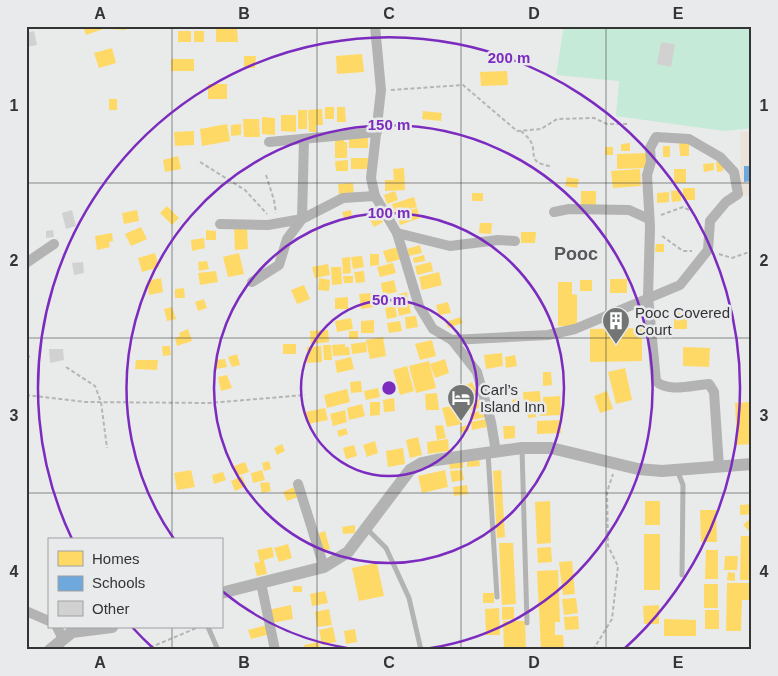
<svg xmlns="http://www.w3.org/2000/svg" width="778" height="676" font-family="Helvetica,sans-serif">
  <style>
    .education { fill: #ebe3d9 }
    .green { fill: #c5ead7 }
    .homes { fill: #ffd966 }
    .schools { fill: #6fa8dc }
    .building { fill: #d1d1d1 }
    .lines { fill: none; stroke-linecap: round; stroke-linejoin: round }
    .path { stroke: #b5b5b5; stroke-width: 2; stroke-dasharray: 4 2.5; stroke-linecap: butt }
    .service { stroke: #b3b3b3; stroke-width: 5 }
    .minor { stroke: #b3b3b3; stroke-width: 10 }
    .tertiary { stroke: #b3b3b3; stroke-width: 12 }
    .grid { fill: none; stroke: #343435; stroke-width: 1; stroke-opacity: 0.55 }
    .ring { fill: none; stroke: #7b2cbf; stroke-width: 2.5 }
    .labels { text-anchor: middle; dominant-baseline: central; stroke-width: 5; stroke-linejoin: round; paint-order: stroke }
    .poi-label { font-size: 15px; fill: #343435; stroke: #e8eaeb; text-anchor: start }
    .quarter-label { font-size: 18px; font-weight: bold; fill: #575859; stroke: #e8eaeb }
    .centre { fill: #7b2cbf; stroke: #e8eaeb; stroke-width: 2.5 }
    .ring-label { font-size: 15px; text-anchor: middle; font-weight: bold; fill: #7b2cbf; stroke: #e8eaeb; stroke-width: 5; stroke-linejoin: round; paint-order: stroke }
    .neatline { fill: none; stroke: #343435; stroke-width: 2 }
    .grid-label { font-size: 16px; text-anchor: middle; font-weight: bold; fill: #343435 }
  </style>
  <rect width="100%" height="100%" fill="#e9eaea"/>
  <path class="education" d="M752,131V195L741,196L740,132Z"/>
  <path class="green" d="M564,26H752V128L724,131L616,116L619,81L556,75Z"/>
  <g class="homes">
    <path d="M83,26H105L106,28L86,35Z"/>
    <path d="M110,26H126V30L110,29Z"/>
    <path d="M216,29H237L238,42H216Z"/>
    <rect x="178" y="31" width="13" height="11"/>
    <rect x="194" y="31" width="10" height="11"/>
    <path d="M112,48L116,63L99,68L94,53Z"/>
    <path d="M362,54L364,72L337,74L336,56Z"/>
    <path d="M244,56H256L255,68H244Z"/>
    <rect x="171" y="59" width="23" height="12"/>
    <path d="M507,71L508,85L481,86L480,72Z"/>
    <rect x="208" y="84" width="19" height="15"/>
    <rect x="109" y="99" width="8" height="11"/>
    <rect x="325" y="107" width="9" height="12"/>
    <path d="M337,107H345L346,122H337Z"/>
    <path d="M322,109L323,125H316V132H309L308,110Z"/>
    <rect x="298" y="110" width="9" height="19"/>
    <path d="M423,111L442,113L441,121L422,119Z"/>
    <path d="M281,115H296V132L281,131Z"/>
    <path d="M262,117L275,118V135L262,134Z"/>
    <path d="M243,119H259L260,137H244Z"/>
    <path d="M227,124L230,141L202,146L200,129Z"/>
    <path d="M241,124V135L231,136V125Z"/>
    <path d="M194,131V145L175,146L174,132Z"/>
    <rect x="349" y="137" width="19" height="11"/>
    <path d="M335,138H344V142H347V158H335Z"/>
    <path d="M630,143V151H621V144Z"/>
    <path d="M679,143H689V156H680Z"/>
    <rect x="663" y="146" width="7" height="11"/>
    <rect x="605" y="147" width="8" height="8"/>
    <path d="M647,153V168L617,169V154Z"/>
    <path d="M178,156L181,169L165,172L163,160Z"/>
    <rect x="351" y="158" width="17" height="11"/>
    <path d="M348,160V171H336L335,161Z"/>
    <path d="M723,161V171L717,172L716,162Z"/>
    <path d="M714,163V170L704,172L703,164Z"/>
    <path d="M404,168L405,190L385,191V180H394L393,169Z"/>
    <path d="M640,169L641,186L613,188L611,171Z"/>
    <rect x="674" y="169" width="12" height="14"/>
    <path d="M567,177L579,179L577,188L565,186Z"/>
    <path d="M353,183L354,196L339,197L338,184Z"/>
    <rect x="683" y="188" width="12" height="12"/>
    <path d="M681,190V201L672,202L671,191Z"/>
    <path d="M395,191L398,200L387,204L384,195Z"/>
    <rect x="581" y="191" width="15" height="16"/>
    <path d="M669,192V202L657,203V193Z"/>
    <rect x="472" y="193" width="11" height="8"/>
    <path d="M414,197L417,207L395,213L392,204Z"/>
    <path d="M167,206L179,218L172,225L160,213Z"/>
    <path d="M417,208L420,218L400,225L397,214Z"/>
    <path d="M137,210L139,221L124,224L122,213Z"/>
    <path d="M351,210L352,218L344,219L342,212Z"/>
    <path d="M379,215L383,222L374,227L370,220Z"/>
    <path d="M480,223H492L491,234L479,233Z"/>
    <path d="M141,227L147,239L131,246L125,234Z"/>
    <path d="M234,229H247L248,249L235,250Z"/>
    <path d="M206,230L216,231V240H206Z"/>
    <path d="M521,232H536L535,243H521Z"/>
    <path d="M112,233L113,241L109,242L110,247L97,250L95,236Z"/>
    <path d="M204,238L205,248L192,251L191,240Z"/>
    <path d="M656,244H664V252H655Z"/>
    <path d="M420,245L422,253L409,256L407,249Z"/>
    <path d="M398,247L401,259L387,263L383,251Z"/>
    <path d="M155,253L159,267L142,272L138,258Z"/>
    <path d="M239,253L244,274L228,277L223,257Z"/>
    <path d="M370,254H379V265L370,266Z"/>
    <path d="M424,255L425,261L414,263L413,258Z"/>
    <path d="M362,256L364,267L353,269L351,257Z"/>
    <path d="M350,257L351,273L343,274L342,258Z"/>
    <path d="M207,261L209,269L199,271L198,262Z"/>
    <path d="M431,262L433,271L417,275L415,266Z"/>
    <path d="M393,263L396,273L380,277L377,267Z"/>
    <path d="M328,264L330,275L315,278L312,267Z"/>
    <path d="M331,267H341L342,284L332,285Z"/>
    <path d="M216,271L218,282L200,285L198,273Z"/>
    <path d="M364,271L365,282L356,283L354,272Z"/>
    <path d="M439,272L442,285L422,290L419,277Z"/>
    <path d="M343,276H353V283H344Z"/>
    <path d="M161,278L163,292L149,295L147,281Z"/>
    <path d="M319,278L330,280L329,291L318,290Z"/>
    <rect x="610" y="279" width="17" height="14"/>
    <path d="M394,280L397,292L383,295L381,283Z"/>
    <rect x="580" y="280" width="12" height="11"/>
    <path d="M558,282H572V294L577,295V326H558Z"/>
    <path d="M304,285L310,299L297,304L291,290Z"/>
    <path d="M184,288L185,298H175V289Z"/>
    <path d="M407,292L408,302L397,304L396,295Z"/>
    <path d="M373,293L375,307L361,309L359,294Z"/>
    <path d="M348,297V309H335V298Z"/>
    <path d="M204,299L207,308L198,311L195,302Z"/>
    <path d="M448,302L451,313L439,315L436,305Z"/>
    <path d="M409,303L411,313L399,316L397,306Z"/>
    <path d="M395,306L397,317L387,319L385,308Z"/>
    <path d="M172,307L176,319L167,321L164,309Z"/>
    <rect x="674" y="313" width="13" height="16"/>
    <path d="M416,316L418,327L406,329L405,317Z"/>
    <path d="M460,317L463,323L448,328L446,322Z"/>
    <path d="M351,318L353,329L337,332L335,321Z"/>
    <path d="M374,320V333H361V321Z"/>
    <path d="M400,321L402,331L389,333L387,323Z"/>
    <path d="M642,328V361L590,362V329Z"/>
    <path d="M188,329L192,341L177,346L175,338L180,336L179,333Z"/>
    <path d="M328,330L329,342L311,344L310,331Z"/>
    <rect x="349" y="331" width="9" height="8"/>
    <path d="M383,337L386,356L370,359L366,340Z"/>
    <path d="M432,340L436,356L420,360L415,344Z"/>
    <path d="M366,342L367,352L352,354L351,344Z"/>
    <rect x="283" y="344" width="13" height="10"/>
    <path d="M345,344V347H349L350,355L333,356L332,345Z"/>
    <path d="M323,345H331L332,360H324Z"/>
    <path d="M162,346H170L171,355L163,356Z"/>
    <path d="M321,346L322,362L307,363V347Z"/>
    <path d="M683,347L710,348L709,367L683,366Z"/>
    <path d="M502,353L503,366L486,369L484,355Z"/>
    <path d="M237,354L240,365L232,367L228,357Z"/>
    <path d="M515,355L517,366L506,368L505,357Z"/>
    <path d="M351,357L354,369L337,373L335,361Z"/>
    <path d="M225,359L227,367L216,369L215,360Z"/>
    <path d="M445,359L449,373L435,378L430,364Z"/>
    <path d="M136,360H158L157,370L135,369Z"/>
    <path d="M429,361L436,388L416,393L409,366Z"/>
    <path d="M407,366L414,391L400,395L393,370Z"/>
    <path d="M625,368L632,400L616,404L608,372Z"/>
    <path d="M543,372H551L552,385L543,386Z"/>
    <path d="M227,375L232,388L221,391L218,377Z"/>
    <path d="M361,381L362,392L351,393L350,382Z"/>
    <path d="M472,382L478,395L464,401L458,389Z"/>
    <path d="M378,388L380,397L366,400L364,391Z"/>
    <path d="M347,389L350,402L327,408L324,395Z"/>
    <path d="M540,391L541,404L524,406L523,392Z"/>
    <path d="M607,391L613,409L600,413L594,396Z"/>
    <path d="M437,393L439,410H426L425,394Z"/>
    <path d="M560,396L561,415L540,416L539,410H544L543,397Z"/>
    <path d="M394,398L395,411L384,412L383,400Z"/>
    <path d="M520,398L522,409L514,410L512,400Z"/>
    <path d="M481,399L483,407L463,412L461,403Z"/>
    <path d="M370,402H380V415L370,416Z"/>
    <path d="M750,402L752,444L737,445L735,403Z"/>
    <path d="M362,404L365,416L349,420L347,408Z"/>
    <path d="M457,405L462,424L447,427L442,408Z"/>
    <path d="M325,408L328,420L308,424L305,412Z"/>
    <path d="M536,409V417L528,418L527,410Z"/>
    <path d="M345,410L347,422L333,426L330,414Z"/>
    <path d="M484,410L486,417L472,420L470,413Z"/>
    <path d="M486,419L487,427L472,430L471,422Z"/>
    <path d="M561,420V433L537,434V421Z"/>
    <path d="M443,425L446,438L437,440L435,426Z"/>
    <path d="M468,425L469,431L461,433L460,427Z"/>
    <path d="M503,426H515V438L504,439Z"/>
    <path d="M346,428L348,434L339,437L337,431Z"/>
    <path d="M418,437L422,455L410,458L406,440Z"/>
    <path d="M448,439L449,451L428,454L427,442Z"/>
    <path d="M375,441L378,453L367,457L363,445Z"/>
    <path d="M282,444L285,451L277,455L274,448Z"/>
    <path d="M354,445L357,456L346,459L343,448Z"/>
    <path d="M403,448L405,464L388,467L386,451Z"/>
    <path d="M479,458L480,466L467,467V460Z"/>
    <path d="M269,461L271,469L264,471L262,463Z"/>
    <path d="M463,461V468L450,469L449,463Z"/>
    <path d="M245,462L249,472L237,476L234,466Z"/>
    <path d="M191,470L195,487L177,490L174,473Z"/>
    <path d="M262,470L265,480L253,483L251,473Z"/>
    <path d="M445,470L448,487L422,493L418,476Z"/>
    <path d="M462,470L464,480L452,482L450,471Z"/>
    <path d="M501,470L505,537L497,538L493,471Z"/>
    <path d="M223,472L226,480L214,484L212,475Z"/>
    <path d="M242,476L246,486L235,491L231,481Z"/>
    <path d="M269,482L271,491L262,493L260,483Z"/>
    <path d="M467,485L468,494L454,496L453,487Z"/>
    <path d="M294,487L298,497L287,501L283,492Z"/>
    <path d="M550,501L551,543L537,544L535,502Z"/>
    <rect x="645" y="501" width="15" height="24"/>
    <path d="M752,504V514L740,515V505Z"/>
    <path d="M700,510H716L717,542H701Z"/>
    <path d="M752,517V534L743,525Z"/>
    <path d="M355,525V533L343,534L342,527Z"/>
    <path d="M325,531L330,549L322,551L317,534Z"/>
    <rect x="644" y="534" width="16" height="56"/>
    <path d="M741,536H752V580H740Z"/>
    <path d="M499,543H513L516,604L502,605Z"/>
    <path d="M288,544L292,558L279,562L274,548Z"/>
    <path d="M272,547L274,557L264,560L267,574L257,576L254,563L260,562L257,550Z"/>
    <path d="M551,547L552,562L538,563L537,548Z"/>
    <path d="M706,550H718V579H705Z"/>
    <path d="M725,556H738L737,570H724Z"/>
    <path d="M572,561L575,594L563,595L559,562Z"/>
    <path d="M377,563L384,596L359,601L352,568Z"/>
    <path d="M558,570L560,622H555V635H563L564,648L541,649L537,571Z"/>
    <path d="M728,572L735,573V581L727,580Z"/>
    <path d="M727,583H752V600H742L741,631H726Z"/>
    <rect x="704" y="584" width="14" height="24"/>
    <rect x="293" y="586" width="9" height="6"/>
    <path d="M325,591L328,603L312,606L310,594Z"/>
    <rect x="483" y="593" width="11" height="10"/>
    <path d="M576,598L578,613L564,615L562,599Z"/>
    <path d="M291,605L293,619L271,623L268,610Z"/>
    <path d="M659,605V624H644L643,606Z"/>
    <path d="M502,607H514V619L502,620Z"/>
    <path d="M499,608L500,635H486L485,609Z"/>
    <path d="M329,609L332,625L317,627L315,612Z"/>
    <rect x="705" y="610" width="14" height="19"/>
    <path d="M578,616L579,629L565,630L564,617Z"/>
    <path d="M664,619L696,620V636H664Z"/>
    <path d="M503,621H525L526,650H504Z"/>
    <path d="M267,625L270,634L251,639L248,630Z"/>
    <path d="M333,627L336,642L322,645L319,630Z"/>
    <path d="M355,629L357,642L346,644L344,631Z"/>
    <path d="M319,642L320,650H305L304,645Z"/>
  </g>
  <path class="schools" d="M744,166H752V181L744,182Z"/>
  <g class="building">
    <path d="M34,31L37,45L26,47V33Z"/>
    <path d="M661,42L675,44L671,67L657,64Z"/>
    <path d="M72,210L76,226L66,229L62,213Z"/>
    <path d="M53,230L54,237L46,238V231Z"/>
    <path d="M83,262L84,273L74,275L72,263Z"/>
    <path d="M49,349H63L64,360L50,363Z"/>
    <path d="M194,647L195,650H176V648Z"/>
  </g>
  <g class="lines">
    <g class="path">
      <path d="M391,90L463,85L517,131L541,129L557,119L594,118L607,124H629"/>
      <path d="M521,131C523,133 528,137 530,140C538,154 526,162 550,166"/>
      <path d="M200,162L245,190L267,214"/>
      <path d="M266,175L274,200L276,213"/>
      <path d="M661,215L683,207L689,210"/>
      <path d="M662,236L683,251H692"/>
      <path d="M719,254L732,258L752,251"/>
      <path d="M26,356L32,357"/>
      <path d="M66,367L95,386L101,402L107,448"/>
      <path d="M26,395L85,402L209,403L305,395"/>
      <path d="M144,650L199,627"/>
      <path d="M593,650L612,619L618,566L608,546L607,492L613,474"/>
    </g>
    <g class="service">
      <path d="M522,449L527,623"/>
      <path d="M488,453L497,597"/>
      <path d="M677,470L683,485L682,575"/>
      <path d="M367,529L386,548L409,598L421,650"/>
      <path d="M208,627L218,650"/>
    </g>
    <g class="minor">
      <path d="M375,26L381,90L371,178L375,196L397,233L419,306L433,329L452,340L477,372L491,422L496,452"/>
      <path d="M269,142L377,132"/>
      <path d="M554,212L569,209L629,210L649,219"/>
      <path d="M220,224L268,225L302,219L304,139"/>
      <path d="M397,233L450,246L498,240L515,241"/>
      <path d="M26,263L54,244"/>
      <path d="M252,282L279,265L287,239L302,219L343,198L375,196"/>
      <path d="M452,340L548,335L575,329L680,285L708,250L710,221L726,202L738,194L734,172L720,157L689,139L656,137L650,148L651,162L647,175L650,227L648,297L656,381C668,393 693,385 709,384L714,392L719,467"/>
      <path d="M298,484L324,567"/>
      <path d="M261,583L275,650"/>
      <path d="M26,611L49,621"/>
      <path d="M57,627L63,639"/>
    </g>
    <g class="tertiary">
      <path d="M221,593L324,567L348,552L410,470L422,463L436,460L522,448H551L638,469L662,471L752,464"/>
      <path d="M50,650L72,632L112,627"/>
    </g>
  </g>
  <path class="grid" d="M172,26V540M317,26V650M461,26V650M606,26V650M26,183H752M26,338H752M26,493H752M172,627V650"/>
  <g class="ring">
    <circle cx="389" cy="388" r="88"/>
    <circle cx="389" cy="388" r="175"/>
    <path d="M362 650A263 263 0 0 1 222 591M174 539A263 263 0 1 1 416 650"/>
    <path d="M154 649A351 351 0 0 1 132 627M72 539A351 351 0 1 1 624 649"/>
  </g>
  <defs>
    <symbol id="building-pin" viewBox="-11 -11 22 30"><path d="M0 17L-7.5 6A9.5 9.5 0 1 1 7.5 6Z" fill="#737474" stroke="#e8eaeb"/><path d="M-4-6H4V6H1V3H-1V6H-4ZM-2.5-4.3h1.7v1.8h-1.7ZM.8-4.3h1.7v1.8H.8ZM-2.5-1h1.7V.8h-1.7ZM.8-1h1.7V.8H.8Z" fill="#fff"/></symbol>
    <symbol id="hotel-pin" viewBox="-11 -11 22 30"><path d="M0 17L-7.5 6A9.5 9.5 0 1 1 7.5 6Z" fill="#737474" stroke="#e8eaeb"/><path d="M-6-4.5h1.5V1H6V5H4.5V3h-9V5H-6ZM-4 0a1.8 1.8 0 1 1 3.6 0ZM.5 0V-2.5h3Q6-2.5 6 0Z" fill="#fff"/></symbol>
  </defs>
  <g fill-rule="evenodd">
    <use href="#building-pin" x="600" y="305" width="32" height="43"/>
    <use href="#hotel-pin" x="445" y="382" width="32" height="43"/>
  </g>
  <g class="labels">
    <g class="poi-label">
      <text x="635" y="312">Pooc Covered<tspan x="635" dy="17">Court</tspan></text>
      <text x="480" y="389">Carl’s<tspan x="480" dy="17">Island Inn</tspan></text>
    </g>
    <g class="quarter-label">
      <text x="576" y="254">Pooc</text>
    </g>
  </g>
  <circle cx="389" cy="388" r="8" class="centre"/>
  <g class="ring-label">
    <text x="509" y="63">200 m</text>
    <text x="389" y="130">150 m</text>
    <text x="389" y="218">100 m</text>
    <text x="389" y="305">50 m</text>
  </g>
  <rect width="778" height="676" fill="none" stroke="#e8eaeb" stroke-width="55"/>
  <rect x="48" y="538" width="175" height="90" fill="#e8eaeb" stroke="#a0a1a2"/>
  <rect x="58" y="551" width="25" height="15" fill="#ffd966" stroke="#a0a1a2"/>
  <text x="92" y="564" font-size="15" fill="#343435">Homes</text>
  <rect x="58" y="576" width="25" height="15" fill="#6fa8dc" stroke="#a0a1a2"/>
  <text x="92" y="588" font-size="15" fill="#343435">Schools</text>
  <rect x="58" y="601" width="25" height="15" fill="#d1d1d1" stroke="#a0a1a2"/>
  <text x="92" y="614" font-size="15" fill="#343435">Other</text>
  <rect x="28" y="28" width="722" height="620" class="neatline"/>
  <g class="grid-label">
    <text x="100" y="19">A</text>
    <text x="244" y="19">B</text>
    <text x="389" y="19">C</text>
    <text x="534" y="19">D</text>
    <text x="678" y="19">E</text>
    <text x="14" y="111">1</text>
    <text x="764" y="111">1</text>
    <text x="14" y="266">2</text>
    <text x="764" y="266">2</text>
    <text x="14" y="421">3</text>
    <text x="764" y="421">3</text>
    <text x="14" y="577">4</text>
    <text x="764" y="577">4</text>
    <text x="100" y="668">A</text>
    <text x="244" y="668">B</text>
    <text x="389" y="668">C</text>
    <text x="534" y="668">D</text>
    <text x="678" y="668">E</text>
  </g>
</svg>
